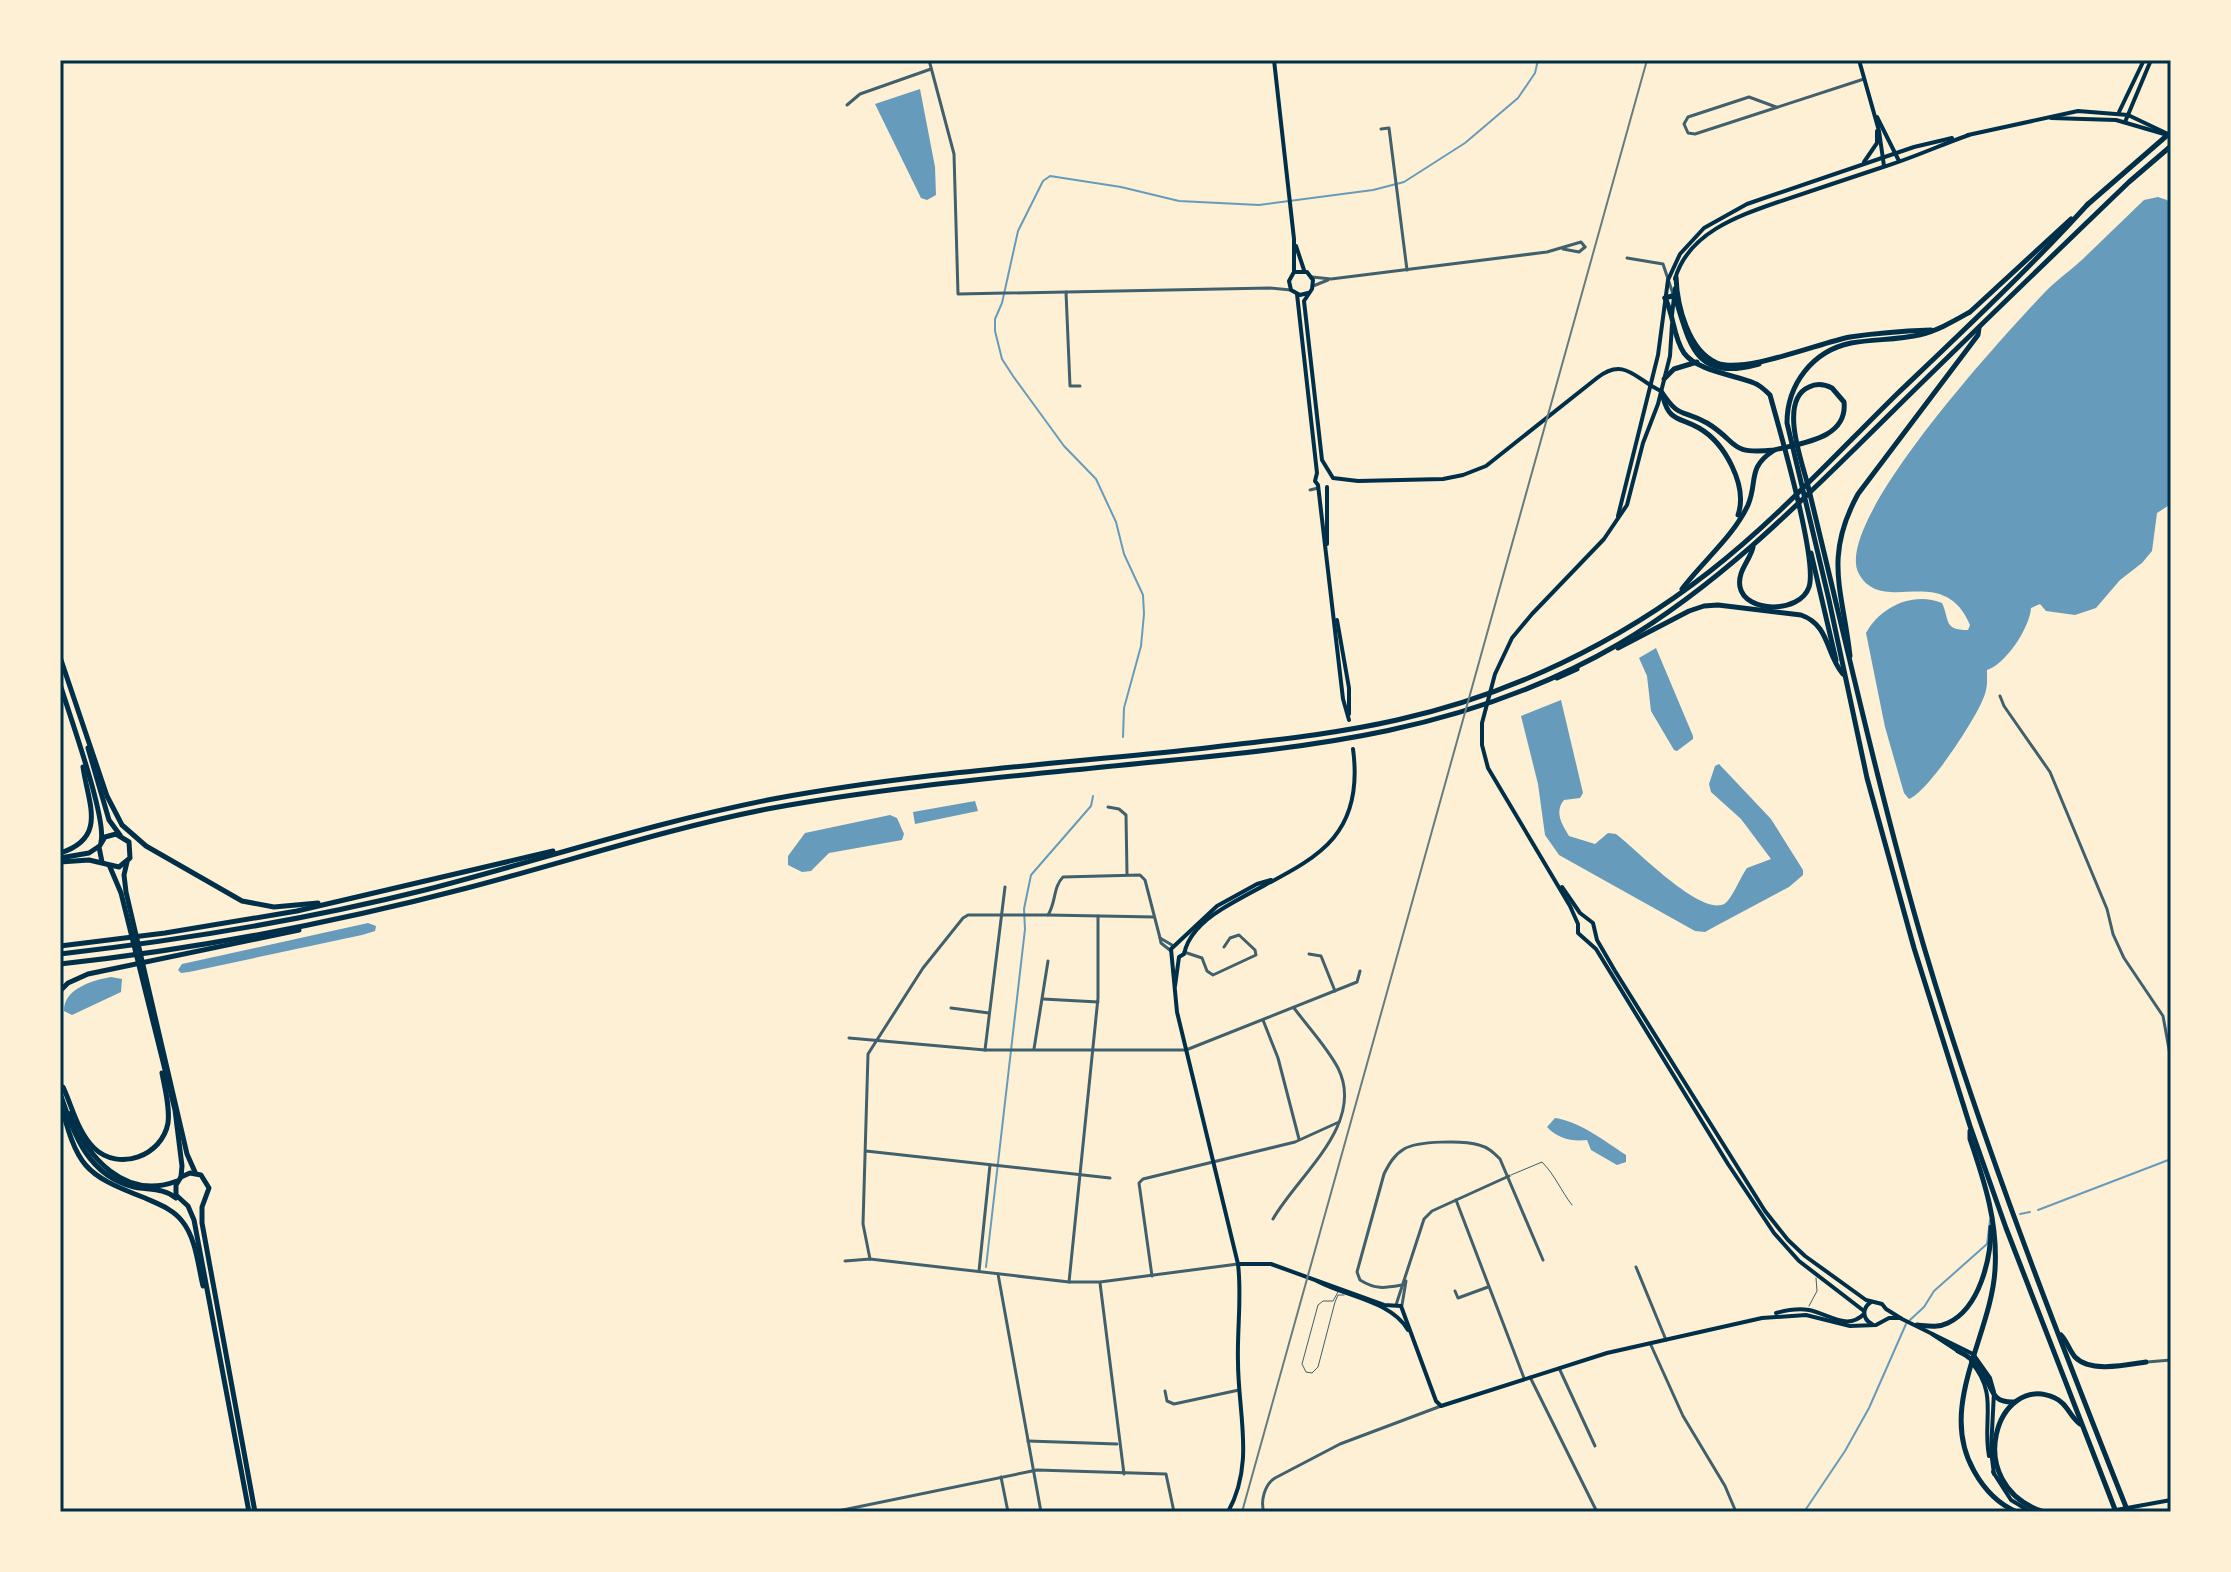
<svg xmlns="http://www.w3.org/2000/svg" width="2231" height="1572" font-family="'Nunito Sans',sans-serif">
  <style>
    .water { fill: #669bbc }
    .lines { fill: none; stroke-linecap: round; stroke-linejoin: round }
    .stream { stroke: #669bbc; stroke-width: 2 }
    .service { stroke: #3f606c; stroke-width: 1 }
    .minor { stroke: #3f606c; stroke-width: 3 }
    .tertiary { stroke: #3f606c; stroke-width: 3 }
    .secondary { stroke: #003049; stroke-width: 4 }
    .trunk { stroke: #003049; stroke-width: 5 }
    .rail { stroke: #657d81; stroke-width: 2 }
    .neatline { fill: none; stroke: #003049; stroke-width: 3 }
  </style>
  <rect width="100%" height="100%" fill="#fdf0d5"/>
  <g class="water">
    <path d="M920,89L935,167L936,195L927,200L921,198L875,104Z"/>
    <path d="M2158,197L2167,200L2171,205V504L2157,513L2152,551L2142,563L2120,580L2096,608L2075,615L2046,611L2040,604L2031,608C2030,627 2006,664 1987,670C1987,680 1988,688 1983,699C1975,720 1928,792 1909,799L1904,793L1885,727L1866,633C1880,607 1913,591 1942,603C1950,620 1943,630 1968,630L1970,625C1943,561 1883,617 1859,574C1830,523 2009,330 2046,291C2059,278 2074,268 2087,255C2106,237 2125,218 2144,200Z"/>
    <path d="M1656,648L1693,736V739L1677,751L1674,750L1651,711L1647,676L1639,658Z"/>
    <path d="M1561,700L1583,793L1580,798L1564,800C1554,812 1562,824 1569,836L1595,844L1608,833L1616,834C1636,849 1700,916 1724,904C1731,901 1741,876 1747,868L1771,859L1741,819L1711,792L1709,784L1715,766L1719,764L1771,819L1803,870V875L1789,887L1714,927L1705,932L1695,931L1559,855L1545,835L1538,784L1521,716Z"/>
    <path d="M975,801L978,811L915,824L913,812Z"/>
    <path d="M890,815L897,818L904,834L902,840L829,853L811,871L802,872L788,865V856L805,833Z"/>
    <path d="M368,923L376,926L375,931L362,935L189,972L181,973L178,970L182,964Z"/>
    <path d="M111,977L122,979L121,992L72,1015L64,1011C63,989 93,980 111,977Z"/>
    <path d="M1555,1118C1579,1121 1606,1142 1626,1155V1162L1617,1165L1591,1150L1587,1140C1572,1142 1557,1138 1547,1127Z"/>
  </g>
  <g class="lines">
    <g class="stream">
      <path d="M1123,737L1124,708L1141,646L1144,614L1143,595L1124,554L1116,522L1096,479L1064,446L1013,376L1002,359L995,331V319L1002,303L1018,231L1043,181L1050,176L1121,187L1179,201L1259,205L1373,190L1404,182L1465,143L1518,98L1535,73L1538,60"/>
      <path d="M2038,1210L2171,1159"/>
      <path d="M2020,1214L2030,1212"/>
      <path d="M986,1267L1025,929L1024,909L1031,875L1091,806L1093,796"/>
      <path d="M1910,1320L1924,1307L1934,1291L1987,1244L1990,1220"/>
      <path d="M1804,1512L1845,1451L1869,1408L1906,1324"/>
    </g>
    <g class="service">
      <path d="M1511,1175L1542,1162C1555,1175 1561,1191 1572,1205"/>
      <path d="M1338,1292L1333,1301H1323L1318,1305L1302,1364L1306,1372L1312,1373L1318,1367L1335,1302L1338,1295H1344"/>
      <path d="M1809,1306L1817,1291L1816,1278"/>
    </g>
    <g class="minor">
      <path d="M929,60L954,154L958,294L1270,288L1291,290"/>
      <path d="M847,105L860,94L931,69"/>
      <path d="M1776,107L1749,97L1688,117L1684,124L1688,133L1695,134L1864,79"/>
      <path d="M1381,129L1389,128L1407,270"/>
      <path d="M1563,249L1579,252L1585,247"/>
      <path d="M1627,258L1663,264L1673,294"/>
      <path d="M1312,277L1331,279L1547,252L1581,242L1585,247"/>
      <path d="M1313,286L1328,280"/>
      <path d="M1066,292L1070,386H1080"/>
      <path d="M1310,490L1318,488"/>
      <path d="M2000,696L2004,706L2050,772L2107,909L2113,934L2124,958L2163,1016L2171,1060"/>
      <path d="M1108,807L1119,809L1126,815L1127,874"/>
      <path d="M1048,915L1154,917"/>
      <path d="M1171,951L1161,943L1160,938L1172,945"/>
      <path d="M1184,952L1202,958L1207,971L1213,975L1256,955L1255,950L1239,935L1230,938L1224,947"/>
      <path d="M1309,954L1321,956L1335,991"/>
      <path d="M1043,999L1098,1002"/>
      <path d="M951,1008L989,1013"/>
      <path d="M1263,1020L1278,1058L1299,1139"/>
      <path d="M849,1038L985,1050H1186L1357,982L1360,971"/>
      <path d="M1034,1049L1048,961"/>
      <path d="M985,1050L1005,887"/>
      <path d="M866,1151L1110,1178"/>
      <path d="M1456,1200L1524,1378"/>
      <path d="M1273,1219C1298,1175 1366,1124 1338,1068C1327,1047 1308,1027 1294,1008"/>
      <path d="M870,1259L863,1224L868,1054L923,968L963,918L968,915H1048C1056,903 1053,887 1063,877L1140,875L1145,880L1160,938"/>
      <path d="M845,1261L870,1259L1069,1282H1100L1238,1264"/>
      <path d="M1636,1267L1666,1340"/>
      <path d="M979,1271L990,1165"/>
      <path d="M998,1274L1041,1512"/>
      <path d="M1152,1276L1139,1183L1143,1179L1295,1142L1339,1122"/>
      <path d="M1069,1282L1098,998V916"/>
      <path d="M1100,1283L1124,1474"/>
      <path d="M1402,1285C1385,1288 1376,1290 1360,1280L1357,1272L1384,1174C1389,1164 1394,1155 1404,1149C1417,1141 1464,1140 1479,1145C1488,1147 1494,1153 1500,1159L1543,1260"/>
      <path d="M1455,1291L1458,1298L1488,1287"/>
      <path d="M1396,1305L1424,1219L1432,1211L1509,1176"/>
      <path d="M1402,1305L1406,1281"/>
      <path d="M1650,1343L1683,1416L1725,1486L1736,1512"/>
      <path d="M1559,1368L1595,1446"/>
      <path d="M1530,1377L1597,1512"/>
      <path d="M1165,1391L1167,1401L1174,1404L1239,1390"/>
      <path d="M1028,1441L1117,1444"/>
      <path d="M1001,1477L1008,1512"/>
      <path d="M833,1512L1037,1470L1166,1474L1174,1512"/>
      <path d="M1264,1512C1260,1501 1265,1484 1275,1478L1340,1444L1441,1406"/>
    </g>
    <path class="tertiary" d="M2147,1362L2171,1360"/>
    <g class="secondary">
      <path d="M1274,60L1294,239V272"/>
      <path d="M1859,60L1879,131L1884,166"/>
      <path d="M2119,112L2144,60"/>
      <path d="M1877,117L1899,161"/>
      <path d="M2051,118L2116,120L2171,136"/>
      <path d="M2125,122L2151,60"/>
      <path d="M1968,135L2078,111L2128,115L2168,134"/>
      <path d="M1864,162L1877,143V131"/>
      <path d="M1296,246L1304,270"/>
      <path d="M1675,279C1688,233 1738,216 1778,202C1813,190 1848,179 1883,167C1913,158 1940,145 1969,135"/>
      <path d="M1308,293L1300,295L1291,290L1289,281L1294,272H1307L1313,280L1312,289L1304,301L1322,460L1333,478L1358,481L1443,479L1463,475L1486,466L1597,378C1625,356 1636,380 1661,391"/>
      <path d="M1297,294L1317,473L1315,481L1318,485L1343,699L1349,720"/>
      <path d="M1672,315L1675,288"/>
      <path d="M1672,324L1670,356L1658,404L1643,443L1627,505L1604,539L1532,614L1512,638L1495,674L1482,723V745L1488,768L1570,906L1578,924V933L1596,949L1728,1164L1774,1233L1799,1261L1864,1311"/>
      <path d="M1618,516L1658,355L1668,280L1680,254L1704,228L1747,204L1914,147L1952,138"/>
      <path d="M1327,544V487"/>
      <path d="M1337,620L1349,688V714"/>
      <path d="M1562,887L1580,913L1593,923L1597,940L1615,971L1765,1211L1788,1240L1805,1256L1866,1300L1882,1304L1886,1309L1902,1319L1973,1354L1990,1378L1994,1392L1991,1451L1994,1474"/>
      <path d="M1175,986L1179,957L1184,954C1188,935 1204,920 1222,909C1295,864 1367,853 1353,749"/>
      <path d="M1238,1264H1271L1384,1305L1401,1306L1436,1401L1441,1406L1607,1353L1762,1318L1806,1315L1850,1326L1876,1325L1889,1318H1900"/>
      <path d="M1317,1281C1347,1297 1391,1301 1408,1330"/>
      <path d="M1871,1302C1862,1308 1862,1319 1872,1324"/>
      <path d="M1776,1313C1787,1310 1797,1308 1809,1310C1829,1314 1847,1331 1864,1314"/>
      <path d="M1932,1334L1958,1351"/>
      <path d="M1971,1362C1999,1394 1982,1420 1989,1456"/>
      <path d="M1993,1472L2011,1500L2031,1512"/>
      <path d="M1228,1512C1255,1463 1238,1414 1238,1362C1237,1328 1242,1297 1238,1264L1177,1012L1171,949L1217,906L1257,884L1271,880"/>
      <path d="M2105,1512L2171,1500"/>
    </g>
    <g class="trunk">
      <path d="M2087,205L2171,132"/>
      <path d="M2071,219L1970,312C1954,321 1937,331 1919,335C1897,340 1874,339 1851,343C1812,351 1787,385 1787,423L1829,600L1867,778L1914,948L1970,1126L2006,1228L2116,1512"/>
      <path d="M1676,277C1677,305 1688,351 1717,363C1745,374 1819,343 1850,337C1876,333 1905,331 1931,330"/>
      <path d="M1665,298C1674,315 1673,337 1684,353C1697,371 1735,375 1754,383C1760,385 1765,390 1770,395C1779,428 1818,560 1809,587C1800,614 1745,613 1740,587C1737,571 1750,561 1753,547"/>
      <path d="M1665,298L1672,296L1676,300C1691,349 1697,381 1759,364"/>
      <path d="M1664,379L1674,369L1697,362"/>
      <path d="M1661,391C1679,419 1682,409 1707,423C1739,442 1727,455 1774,450C1801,443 1848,439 1844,402L1832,388C1824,384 1817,383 1809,387C1779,400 1801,459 1807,482C1845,637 1879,793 1924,947C1981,1139 2054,1326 2128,1512"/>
      <path d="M1663,397C1669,422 1680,417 1699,428C1725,443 1748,486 1738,515"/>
      <path d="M1811,553L1836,660"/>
      <path d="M1682,589C1703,561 1733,537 1748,505C1758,481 1747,468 1773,451"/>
      <path d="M1618,648L1689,611L1704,606L1718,605L1801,615C1830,625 1826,655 1843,674"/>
      <path d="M1850,656C1843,591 1823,558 1858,494L1978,335L1979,328"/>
      <path d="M60,657L107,796L122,825L146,846L242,901L274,907L318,903"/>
      <path d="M1557,678L1577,669"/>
      <path d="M60,684C69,714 107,818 101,842"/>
      <path d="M88,748L109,820L120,835"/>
      <path d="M60,853C108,838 88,803 83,767"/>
      <path d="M60,858L89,853L98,847"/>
      <path d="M60,862L89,860L119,867L130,858L129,842L116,834L105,837L99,847L102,862"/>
      <path d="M127,862L124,875L126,892L187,1154L195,1172"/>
      <path d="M110,867L121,893L175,1110L182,1166L181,1177L176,1185V1195L188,1206L194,1220L249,1512"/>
      <path d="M60,946L165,933L297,911L553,851"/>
      <path d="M60,954C183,940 305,920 425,890C541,860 655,822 773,799C913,773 1056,764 1197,749C1264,741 1331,735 1397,720C1510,695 1618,643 1709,572C1777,519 1836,454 1897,394C1962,332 2028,270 2088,204"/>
      <path d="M60,964C197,949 333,923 467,888C567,862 665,829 767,809C891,786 1018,776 1143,763C1313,747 1468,732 1619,644C1722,583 1805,498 1890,414C1969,336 2049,259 2129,182L2171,146"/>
      <path d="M60,991L68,983L88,974L299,930"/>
      <path d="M63,1087C72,1106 78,1133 94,1148C119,1172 162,1156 168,1123C170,1107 165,1089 162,1073"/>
      <path d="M60,1093C74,1134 87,1175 134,1187C149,1190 164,1188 176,1198"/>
      <path d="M60,1102C78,1166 82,1174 145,1198C158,1204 173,1209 182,1221C196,1238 198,1265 203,1286"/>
      <path d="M71,1113C86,1157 125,1201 177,1181"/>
      <path d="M1970,1131V1139C1985,1183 1998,1223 1995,1270C1991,1336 1937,1407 1974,1471C1984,1489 1998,1504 2017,1512"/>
      <path d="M181,1177L190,1173L201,1175L209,1188L202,1207V1223L255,1512"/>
      <path d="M1917,1325C1928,1326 1938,1328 1948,1323C1980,1308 1991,1258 1991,1227"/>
      <path d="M2061,1335C2067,1341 2069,1350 2075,1357C2090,1373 2126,1365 2146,1362"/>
      <path d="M1958,1351C1969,1356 1977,1362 1983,1373C1993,1389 1991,1403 2014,1402"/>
      <path d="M2044,1512C1960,1485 1997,1371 2055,1398C2067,1403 2070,1417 2080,1424"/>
    </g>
    <path class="rail" d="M1242,1512L1647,60"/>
  </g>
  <rect width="2231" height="1572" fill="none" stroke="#fdf0d5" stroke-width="124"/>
  <rect x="62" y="62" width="2107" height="1448" class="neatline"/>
</svg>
